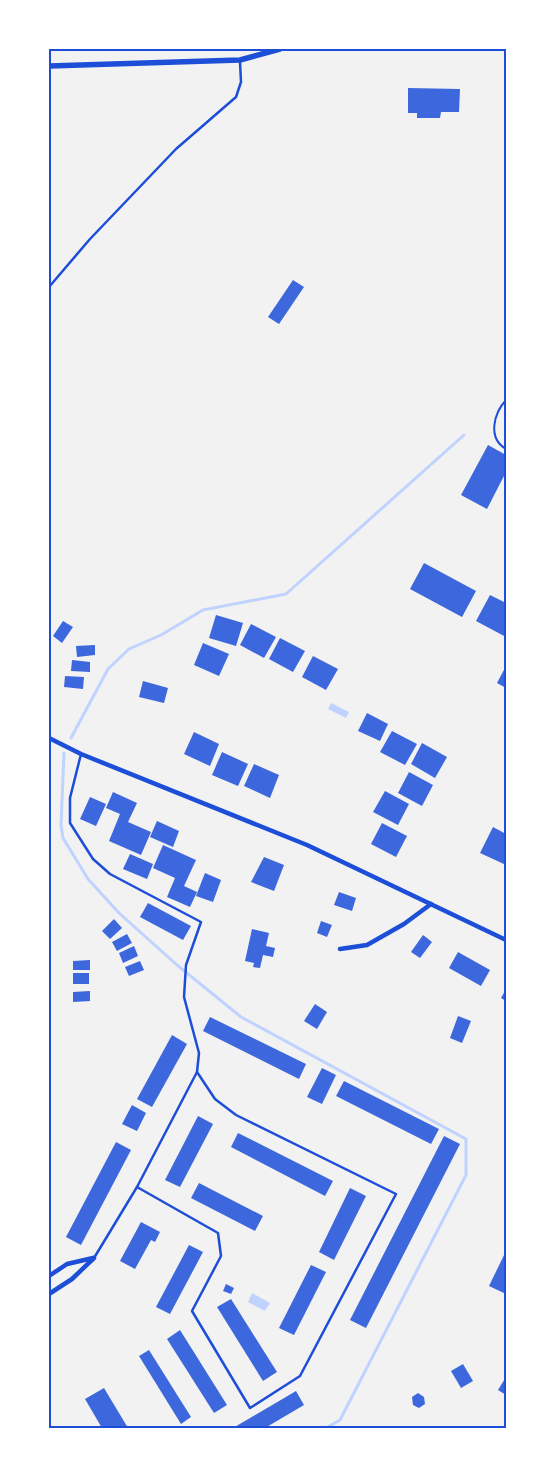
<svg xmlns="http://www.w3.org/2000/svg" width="555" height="1477" font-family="Manrope,sans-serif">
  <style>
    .water { fill: #bfd3fe }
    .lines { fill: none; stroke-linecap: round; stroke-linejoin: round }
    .stream { stroke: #bfd3fe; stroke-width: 3 }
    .building { fill: #3d67dc }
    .path { stroke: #1d4ed8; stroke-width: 2 }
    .service { stroke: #1d4ed8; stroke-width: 2.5 }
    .minor { stroke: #1d4ed8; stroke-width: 4.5 }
    .tertiary { stroke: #1d4ed8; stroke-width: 5.5 }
    .neatline { fill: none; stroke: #1d4ed8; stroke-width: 2 }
  </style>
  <rect width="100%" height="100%" fill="#f2f2f2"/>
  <g class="water">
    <path d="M331,703L349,712L346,718L328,709Z"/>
    <path d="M252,1293L270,1303L265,1311L248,1302Z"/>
  </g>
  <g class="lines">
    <g class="stream">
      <path d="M71,738L108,669L129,649L161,635L203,610L286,594L464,435"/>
      <path d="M64,753L61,825L63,838L88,879L119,913L177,965L241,1017L466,1139V1175L340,1420L326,1428"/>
    </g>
  </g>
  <g class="building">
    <path d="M408,88L460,89L459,112H441L440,118H417V113H408Z"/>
    <path d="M293,280L304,287L279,324L268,317Z"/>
    <path d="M488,445L506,455V472L487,509L461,495Z"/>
    <path d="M424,563L476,591L462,617L410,589Z"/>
    <path d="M490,595L506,603V637L476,621Z"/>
    <path d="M216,615L243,623L236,646L209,638Z"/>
    <path d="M63,621L73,627L62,643L53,636Z"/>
    <path d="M251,624L276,637L264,658L240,645Z"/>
    <path d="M280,638L305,651L293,672L269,659Z"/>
    <path d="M203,643L229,654L219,676L194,665Z"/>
    <path d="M95,645V655L77,657L76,646Z"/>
    <path d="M313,656L338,669L326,690L302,677Z"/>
    <path d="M72,660L90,662V672L71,671Z"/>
    <path d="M506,666V688L497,683Z"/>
    <path d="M65,676L84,677L83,689L64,687Z"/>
    <path d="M143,681L168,688L164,703L139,697Z"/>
    <path d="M367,713L388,724L380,741L358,731Z"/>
    <path d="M392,731L417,744L405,765L380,752Z"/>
    <path d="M194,732L219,744L210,766L184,754Z"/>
    <path d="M422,743L447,757L435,778L411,764Z"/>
    <path d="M222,752L248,764L238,786L212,775Z"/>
    <path d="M254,764L279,775L270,798L244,786Z"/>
    <path d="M409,772L433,785L422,806L398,793Z"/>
    <path d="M385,791L409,804L398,825L373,812Z"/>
    <path d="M113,792L137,803L128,822L151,832L141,855L109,841L120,814L106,808Z"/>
    <path d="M90,797L106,804L96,826L80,819Z"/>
    <path d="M157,821L179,831L173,847L150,837Z"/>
    <path d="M382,823L407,836L396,857L371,844Z"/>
    <path d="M493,827L506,834V865L480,853Z"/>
    <path d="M163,845L196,860L184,886L197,892L190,907L167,897L175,878L153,868Z"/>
    <path d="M130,854L153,864L147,879L123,869Z"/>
    <path d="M264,857L284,865L274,891L251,882Z"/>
    <path d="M205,873L221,880L213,902L196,896Z"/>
    <path d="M339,892L356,898L352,911L334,905Z"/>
    <path d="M148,903L191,926L183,940L140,917Z"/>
    <path d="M114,919L122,928L110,939L102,931Z"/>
    <path d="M321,921L332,925L327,937L317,933Z"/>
    <path d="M252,929L269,933L266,946L275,948L273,957L263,955L260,968L253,967L254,963L245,961Z"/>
    <path d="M127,934L132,943L117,951L112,942Z"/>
    <path d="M423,935L432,942L420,958L411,952Z"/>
    <path d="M134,946L138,956L123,963L119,953Z"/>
    <path d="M458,952L490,970L481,986L449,968Z"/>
    <path d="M90,960V970H73V961Z"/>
    <path d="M140,961L144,970L129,976L125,967Z"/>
    <rect x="73" y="973" width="16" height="11"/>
    <path d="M506,989V1001L501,998Z"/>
    <path d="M90,991V1001L73,1002V992Z"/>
    <path d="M315,1004L327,1012L317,1029L304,1021Z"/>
    <path d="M458,1016L471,1021L462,1043L450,1038Z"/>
    <path d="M210,1017L306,1064L299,1079L203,1031Z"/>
    <path d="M172,1035L187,1044L152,1107L137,1099Z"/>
    <path d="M322,1068L336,1075L322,1104L307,1097Z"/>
    <path d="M344,1081L439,1129L431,1144L336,1096Z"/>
    <path d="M132,1105L146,1113L137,1131L122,1124Z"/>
    <path d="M198,1116L213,1124L180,1187L165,1180Z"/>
    <path d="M238,1133L333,1181L325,1196L231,1147Z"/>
    <path d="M444,1136L460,1144L366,1328L350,1320Z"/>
    <path d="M116,1142L131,1150L81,1245L66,1237Z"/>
    <path d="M199,1183L263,1216L255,1231L191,1198Z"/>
    <path d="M350,1188L366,1196L334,1260L319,1252Z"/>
    <path d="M141,1222L160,1232L155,1242L151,1240L135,1269L120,1261Z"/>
    <path d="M189,1245L203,1252L170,1314L156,1307Z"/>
    <path d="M506,1251V1294L489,1286Z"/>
    <path d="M311,1265L326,1272L294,1335L279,1328Z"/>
    <path d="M226,1284L234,1288L231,1294L223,1291Z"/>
    <path d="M231,1299L277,1372L263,1381L217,1307Z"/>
    <path d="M180,1330L227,1405L214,1413L167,1339Z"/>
    <path d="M149,1350L191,1417L181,1424L139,1356Z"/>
    <path d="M463,1364L473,1381L461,1388L451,1371Z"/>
    <path d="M506,1377V1395L498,1390Z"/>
    <path d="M104,1388L128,1428H102L85,1399Z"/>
    <path d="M296,1391L304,1405L265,1428H233Z"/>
    <path d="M418,1393L424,1397L425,1404L419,1408L413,1405L412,1397Z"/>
  </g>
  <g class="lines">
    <path class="path" d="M506,400C494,413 487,438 506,449"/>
    <g class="service">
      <path d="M49,287L90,239L176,149L236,97L241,82L240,62"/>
      <path d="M81,754L70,798V823L93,859L110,874L201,922L186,965L184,997L199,1053L197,1072L137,1187L94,1258"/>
      <path d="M137,1187L218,1233L221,1256L192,1311L250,1408L300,1376L396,1194L236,1115L215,1099L197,1072"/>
    </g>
    <g class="minor">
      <path d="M49,738L81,754L307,845L506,940"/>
      <path d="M340,949L367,945L404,924L431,904"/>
      <path d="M49,1276L67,1264L93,1258"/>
      <path d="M49,1294L72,1279L94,1258"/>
    </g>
    <path class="tertiary" d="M49,66L240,60L280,49"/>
  </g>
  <rect width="555" height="1477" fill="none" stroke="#ffffff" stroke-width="100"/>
  <rect x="50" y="50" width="455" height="1377" class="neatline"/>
</svg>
